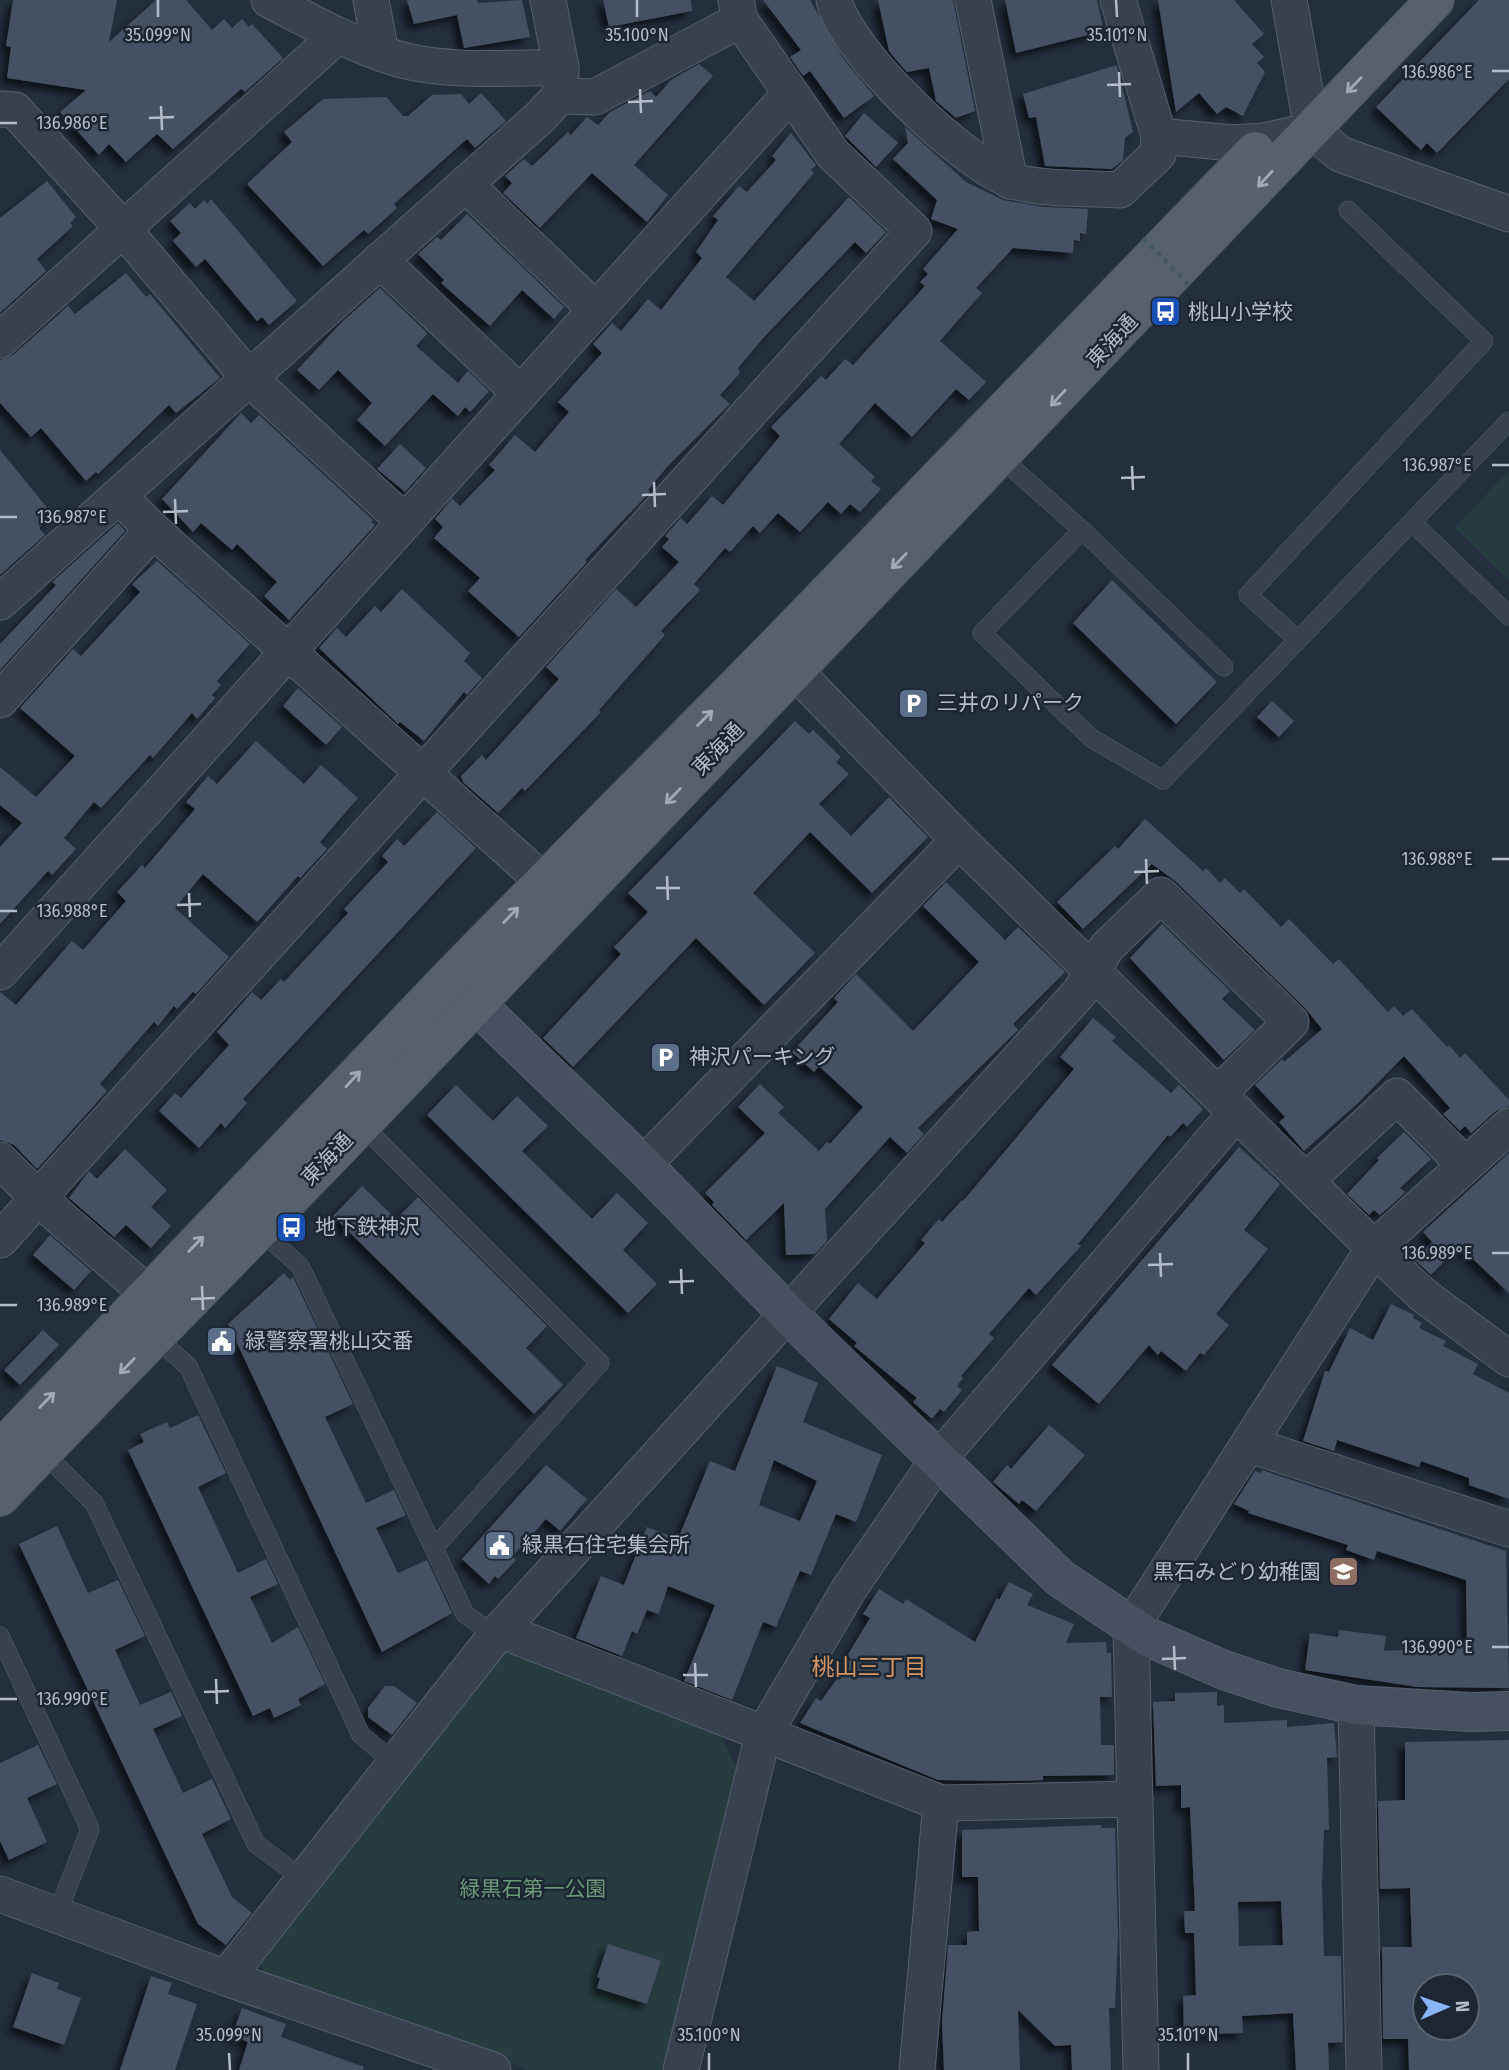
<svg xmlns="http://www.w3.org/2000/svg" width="1509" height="2070" font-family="'Fira Sans Condensed','Noto Sans JP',sans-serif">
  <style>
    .green { fill: #263c3f }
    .building { fill: #455162; fill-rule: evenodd; filter: url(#shadow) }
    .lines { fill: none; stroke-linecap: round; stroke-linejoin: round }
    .lane-casing { stroke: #565f6c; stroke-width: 19 }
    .street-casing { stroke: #565f6c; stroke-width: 37 }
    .secondary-casing { stroke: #565f6c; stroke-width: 40 }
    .primary-casing { stroke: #414a57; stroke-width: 40 }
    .lane { stroke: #38414e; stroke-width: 18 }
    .street { stroke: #38414e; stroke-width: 35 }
    .secondary { stroke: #465061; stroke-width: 38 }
    .primary { stroke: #56606e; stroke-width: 38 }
    .path-bridge { stroke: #44595c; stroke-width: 4.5; stroke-dasharray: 5 5; stroke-linecap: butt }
    .oneway { stroke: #a1aab7 }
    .ticks { fill: none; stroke: #b4bcc9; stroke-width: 2.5 }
    .labels { text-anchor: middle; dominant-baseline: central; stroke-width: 5; stroke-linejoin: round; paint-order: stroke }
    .poi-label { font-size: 21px; fill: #b4bcc9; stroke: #1d2633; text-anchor: start }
    .street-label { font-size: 21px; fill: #b4bcc9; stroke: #1d2633 }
    .park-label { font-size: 21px; fill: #6b9a76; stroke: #1d2633 }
    .neighbourhood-label { font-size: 23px; fill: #d59563; stroke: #1d2633 }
    .ticks-label { font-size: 18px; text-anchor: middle; fill: #b4bcc9; stroke: #1d2633; stroke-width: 5; stroke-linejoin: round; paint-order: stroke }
  </style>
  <defs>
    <filter id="shadow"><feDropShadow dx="-6" dy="6" stdDeviation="3.5" flood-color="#0009"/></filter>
  </defs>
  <rect width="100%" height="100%" fill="#242f3e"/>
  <g class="green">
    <path d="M1509,471V581L1455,528Z"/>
    <path d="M513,1649L718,1730L737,1769L665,2070H530L266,1979L258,1956L501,1651Z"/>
  </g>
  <g class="building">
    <path d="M13,0H117L109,42L156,0H186L212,30L224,19L232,28L242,19L249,27L252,24L283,58L245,92L241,89L173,149L157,134L126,162L109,144L99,155L60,112L86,90L7,78L11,47L6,46Z"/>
    <path d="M407,0H477L478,3L522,0L530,37L464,48L457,15L414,24Z"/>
    <path d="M603,0H691L692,11L609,27Z"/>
    <path d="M763,0H810L843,58L874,96L844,118L810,71L803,76L790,57L801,50Z"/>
    <path d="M878,0H953L975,111L956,118L936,101L929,68L907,72L897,61L889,51Z"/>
    <path d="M1005,0H1097L1104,31L1016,53Z"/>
    <path d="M1158,0H1234L1264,34L1252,44L1264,57L1257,63L1265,72L1243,116L1226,107L1217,114L1199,93L1176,112Z"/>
    <path d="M1479,0H1509V79L1437,153L1427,143L1421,150L1376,107Z"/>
    <path d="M699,64L713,76L634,165L668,195L647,222L592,173L540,228L503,193L512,183L505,176L524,159L532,166L568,132L571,135L587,117L598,125L610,112L650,91L656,97L671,80Z"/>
    <path d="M1117,65L1133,132L1125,138L1123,160L1112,169L1045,166L1036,117L1029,118L1023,94Z"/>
    <path d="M481,93L506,121L475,148L467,139L394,204L397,208L368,234L364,230L323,266L247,184L292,142L284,132L323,99L386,97L403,116H408L432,95L461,94L469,104Z"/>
    <path d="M864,113L898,143L876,167L845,136Z"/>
    <path d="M905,127L966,182L1003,200L1044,207L1088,209L1086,234L1080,233V241L1074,240L1073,253L1013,248L976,288L982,293L940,341L986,382L969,400L956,389L912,437L875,403L839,444L875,477L871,481L881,489L860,512L850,504L841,514L828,502L800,532L778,513L760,533L753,526L730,552L725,548L694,584L700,590L661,631L665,635L599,710L601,712L525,791L522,788L498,813L463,782L461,776L482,755L486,760L559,679L546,667L616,589L636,607L679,562L662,547L669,539L665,536L681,518L687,524L712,496L723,505L780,436L771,427L821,376L826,380L845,359L853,365L925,286L920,282L928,274L923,269L958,229L931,219L937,200L893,159L908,143Z"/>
    <path d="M791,133L816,165L811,170L814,173L726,277L754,301L849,197L886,232L866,253L855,242L765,336L738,368L740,373L720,395L730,404L667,467L648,490L650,492L585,560L587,562L519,637L468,591L480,578L434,538L443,527L435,519L452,499L460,506L495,470L489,465L515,435L535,452L569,412L558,402L602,353L593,344L612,323L621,331L648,299L661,310L702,258L696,252L718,220L713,216L739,186L747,192L776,160L772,156Z"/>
    <path d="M47,181L76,217L70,223L73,226L37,259L46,271L0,313V218Z"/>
    <path d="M211,199L297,301L269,325L262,317L257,321L205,259L196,267L173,241L181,233L170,221L190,203L195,209L204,200L207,204Z"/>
    <path d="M467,214L564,307L554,319L522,290L490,326L441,283L444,280L418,254L437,237L441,240Z"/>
    <path d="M126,273L146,297L150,294L220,378L176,413L169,405L98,474L96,472L86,481L41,428L31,437L0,403V360L13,355L68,306L75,314Z"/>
    <path d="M380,288L425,331L427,334L416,346L458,383L468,371L489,391L470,412L465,407L458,416L433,394L385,446L357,420L372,403L338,370L319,390L297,370L342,322Z"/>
    <path d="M241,413L251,423L259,415L373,520L371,522L375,525L289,620L264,596L277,582L237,544L232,550L201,523L193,532L162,499Z"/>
    <path d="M400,444L426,468L405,492L377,469Z"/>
    <path d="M0,450L53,515L39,528L45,535L0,575Z"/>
    <path d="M118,523L125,531L0,670V644L56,585L52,582Z"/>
    <path d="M157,561L250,644L217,681L221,685L212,695L215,698L197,719L192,713L153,758L150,755L101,808L94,802L64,838L76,849L52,875L48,871L0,924V847L22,823L0,805V767L36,797L75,756L20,708L73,649L81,656L140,592L132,584Z"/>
    <path d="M1112,580L1217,682L1176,724L1073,623Z"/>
    <path d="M402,589L470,653L464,661L482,678L467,695L464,692L424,741L400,722L398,724L319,648L337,628L346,637L375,606L381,612Z"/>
    <path d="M298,688L342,727L326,745L283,706Z"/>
    <path d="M1272,701L1294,721L1279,737L1257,717Z"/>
    <path d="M795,721L809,734L813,730L841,757L836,762L849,774L819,804L851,836L889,797L928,837L872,893L810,832L753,893L815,953L764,1005L696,938L573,1067L543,1038L621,954L614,947L648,912L628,893Z"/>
    <path d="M256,741L304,784L321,765L358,798L320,842L327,849L300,878L298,876L257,922L203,874L175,908L229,957L196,994L193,992L177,1009L174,1006L158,1026L154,1022L100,1084L107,1091L37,1169L14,1145L0,1140V992L16,1005L72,941L83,950L126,901L117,892L142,865L145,868L195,809L186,802L208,776L217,784Z"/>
    <path d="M437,812L476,848L243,1099L247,1103L225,1128L221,1123L199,1148L159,1111L175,1093L181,1098L229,1045L217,1032L252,992L261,1000L281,979L284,982L348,913L344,909L388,862L382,856L397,839L404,846Z"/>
    <path d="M1145,819L1203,871L1206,868L1220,883L1225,878L1240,893L1244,889L1281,927L1289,919L1333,964L1339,959L1388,1012L1394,1006L1403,1016L1412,1009L1447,1047L1449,1045L1460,1058L1465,1053L1509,1100V1106L1496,1111L1471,1133L1465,1126L1460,1131L1443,1114L1450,1108L1404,1056L1358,1103L1304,1151L1279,1122L1285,1117L1255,1085L1282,1059L1284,1062L1322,1029L1305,1008L1175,881L1152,864L1083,929L1057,902L1115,846L1118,849Z"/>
    <path d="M946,882L1005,940L1018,927L1065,972L1013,1024L1018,1030L918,1128L924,1134L907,1153L890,1137L825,1209L827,1241L815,1254L786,1255L784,1203L746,1240L712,1205L714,1202L705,1193L765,1133L738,1107L760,1084L784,1107L778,1113L819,1151L827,1142L830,1144L863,1107L819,1066L814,1072L792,1052L838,1002L834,998L856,974L913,1031L979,962L923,906Z"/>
    <path d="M1162,924L1230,991L1222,999L1255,1030L1224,1060L1130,958Z"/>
    <path d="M1093,1018L1116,1037L1112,1041L1171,1093L1179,1085L1203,1109L1187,1127L1183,1123L1170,1137L1168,1135L1078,1244L1081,1246L1036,1295L1029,1288L989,1334L994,1338L961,1376L963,1378L957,1386L962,1390L944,1412L940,1409L932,1419L913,1402L917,1398L854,1346L857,1343L829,1319L858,1283L877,1299L925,1243L921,1240L939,1219L942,1222L962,1200L963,1201L1074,1069L1060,1057Z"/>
    <path d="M456,1085L493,1121L517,1096L548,1126L522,1151L592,1219L617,1193L648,1223L623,1250L657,1284L628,1313L427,1115Z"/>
    <path d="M1404,1132L1431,1159L1400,1188L1405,1192L1396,1201L1380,1215L1374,1210L1369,1215L1347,1194L1379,1160L1377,1158Z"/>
    <path d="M1239,1147L1280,1184L1244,1230L1268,1249L1216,1314L1229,1325L1204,1355L1200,1353L1186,1371L1161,1351L1158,1355L1149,1345L1099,1404L1052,1365Z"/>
    <path d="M125,1149L167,1190L151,1207L171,1226L151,1248L126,1225L114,1237L69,1198L89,1171L97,1179Z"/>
    <path d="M1509,1153V1293L1459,1246L1431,1275L1415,1260L1432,1242L1423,1232Z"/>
    <path d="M362,1186L396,1219L418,1197L547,1326L526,1348L563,1385L534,1414L333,1216Z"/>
    <path d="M50,1235L91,1271L74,1290L33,1255Z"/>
    <path d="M284,1273L290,1280L293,1277L353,1404L325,1417L366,1503L394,1490L406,1515L376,1528L398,1573L427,1560L452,1613L382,1652L228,1324Z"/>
    <path d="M1391,1304L1414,1315L1413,1318L1422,1323L1419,1328L1446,1341L1443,1346L1478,1364L1473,1374L1509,1393V1499L1469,1485V1478L1421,1461L1419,1467L1337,1440L1334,1451L1303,1441L1325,1371L1329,1372L1350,1328L1373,1340Z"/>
    <path d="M43,1330L59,1345L20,1385L4,1370Z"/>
    <path d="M777,1366L818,1383L803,1422L882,1455L856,1522L836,1514L811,1575L800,1571L776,1627L763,1622L732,1700L684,1681L715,1605L668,1586L659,1614L647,1610L637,1634L632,1631L622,1656L576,1638L601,1576L624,1585L647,1527L678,1539L710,1461L735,1471ZM774,1460L817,1481L800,1521L759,1505Z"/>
    <path d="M198,1415L226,1473L198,1487L238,1573L266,1559L278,1584L250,1597L272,1643L298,1627L325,1684L298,1699L301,1705L274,1718L270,1708L253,1716L128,1450L144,1442L140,1434L167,1422L170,1428Z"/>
    <path d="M1049,1425L1085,1455L1036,1511L1022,1500L1019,1504L993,1482L1007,1465L1011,1469Z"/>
    <path d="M546,1465L587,1499L560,1531L546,1519L513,1556L516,1560L498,1579L495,1576L489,1584L462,1559Z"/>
    <path d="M1262,1470L1506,1551L1509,1688L1418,1687L1305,1670L1310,1633L1338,1637L1339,1630L1386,1636L1384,1651L1467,1646L1466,1580L1377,1551L1374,1560L1346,1550L1348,1545L1248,1513L1249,1511L1234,1504L1255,1471L1261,1473Z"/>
    <path d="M57,1526L88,1593L118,1580L145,1636L115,1650L140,1705L171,1692L179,1709L182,1716L153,1729L183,1793L212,1779L231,1819L202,1834L232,1897L252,1913L226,1945L198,1924L19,1544Z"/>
    <path d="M1009,1582L1033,1594L1027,1605L1074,1624L1066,1643L1106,1642L1107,1653H1111L1112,1697H1100L1101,1745H1114V1775L1043,1776V1780L1010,1781L938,1780L800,1723L816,1698L821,1701L851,1659L847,1656L870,1618L863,1614L879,1589L903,1604L906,1599L975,1642L997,1598L999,1600Z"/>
    <path d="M385,1686H394L417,1703L392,1735L368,1717V1708Z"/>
    <path d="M1217,1692V1706L1224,1705V1723L1287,1720V1727L1334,1723L1337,1757L1327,1758L1329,1830H1324L1322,1886L1324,1956H1341L1343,2042L1328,2043L1329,2070H1296L1293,2013L1242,2016L1243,2033L1184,2035L1183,1996L1196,1995L1194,1933H1185L1184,1911H1195L1190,1807L1181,1808V1785L1156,1786L1153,1702L1175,1701V1693ZM1281,1901L1283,1945L1239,1946L1238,1902Z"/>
    <path d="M1509,1740V2070H1409L1408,2039H1383L1382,1947H1412L1410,1888L1380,1889L1378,1801L1405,1800V1742ZM1425,1986H1467V2028H1425Z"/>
    <path d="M38,1745L57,1784L27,1798L47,1842L9,1860L0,1841V1763Z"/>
    <path d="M1101,1825V1828H1115L1118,1933L1115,2008H1109L1111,2070H1072L1071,2045L1055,2046L1018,2010L1020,2070H944L942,2022L948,1945H967V1932L979,1931L978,1877H962V1830Z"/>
    <path d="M608,1944L661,1961L647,2004L597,1988L600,1978L597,1977Z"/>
    <path d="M32,1973L59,1983L57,1989L81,1998L64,2045L13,2027Z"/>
    <path d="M151,1976L172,1983L168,1994L197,2004L175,2070H120Z"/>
    <path d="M242,2008L286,2024L281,2037L364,2067L363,2070H239L248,2042L232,2036Z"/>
  </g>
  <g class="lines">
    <defs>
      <g id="lane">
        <path d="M1001,458L1082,530L1224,667"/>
        <path d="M1412,522L1509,616"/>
        <path d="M1082,530L982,633L1091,738L1163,780L1509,421"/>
        <path d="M1297,639L1248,595L1484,341L1348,210"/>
        <path d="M361,1124L600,1363L434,1548"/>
        <path d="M259,1229L300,1266L465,1614L496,1636"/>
        <path d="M155,1337L188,1366L361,1735L395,1763"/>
        <path d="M43,1452L94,1503L256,1844L303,1879"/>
        <path d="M0,1636L90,1829L57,1915"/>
      </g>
      <g id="street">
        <path d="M269,0C310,21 350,44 395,58C444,73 510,68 561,67"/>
        <path d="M371,0L381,53"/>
        <path d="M834,0C846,51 959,159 1008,179C1032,190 1092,188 1120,190L1158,154L1159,136L1118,0"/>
        <path d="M973,0L1010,181"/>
        <path d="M1289,0L1312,130L1340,154L1509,214"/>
        <path d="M560,96L595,97L740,20"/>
        <path d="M0,109L15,110L123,229L249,378L404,521"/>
        <path d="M1159,136L1232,143L1264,141L1312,130"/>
        <path d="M465,184L595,309"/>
        <path d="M380,260L520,393"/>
        <path d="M0,340L337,36"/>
        <path d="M119,496L153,530L543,881"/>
        <path d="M0,602L539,118L560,96L561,67L548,0"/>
        <path d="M793,669L959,840L1374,1248L1423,1295L1509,1359"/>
        <path d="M0,700L153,530"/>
        <path d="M0,972L790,94"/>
        <path d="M0,1160L38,1198L169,1312"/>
        <path d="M643,1165L959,840"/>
        <path d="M1306,1181L1397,1096L1465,1165"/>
        <path d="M0,1240L914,231L833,154L740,20L736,0"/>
        <path d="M1250,1445L1509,1529"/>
        <path d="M500,1630L941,1803L1135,1799"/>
        <path d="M1356,1705L1364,2070"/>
        <path d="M0,1894L226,1978L493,2070"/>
        <path d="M226,1978L500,1630L1080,992L1107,947L1161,895L1291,1022L1219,1093"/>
        <path d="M681,2070L763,1735L849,1589L937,1461L1237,1112"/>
        <path d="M917,2070L941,1803"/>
        <path d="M1141,2070L1131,1627L1374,1248L1509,1126"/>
      </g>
      <path id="secondary" d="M452,981L643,1165L788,1314L1060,1578L1148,1637L1224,1670L1278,1688L1356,1705L1471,1712L1509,1711"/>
      <g id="primary">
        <path d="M0,1450L449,978L780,642L1255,151"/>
        <path d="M0,1497C120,1371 243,1248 363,1123C719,748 1079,375 1435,0"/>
      </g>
    </defs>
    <use href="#lane" class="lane-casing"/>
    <use href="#street" class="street-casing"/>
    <use href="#secondary" class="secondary-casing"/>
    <use href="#primary" class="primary-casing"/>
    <use href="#lane" class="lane"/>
    <use href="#street" class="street"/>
    <use href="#secondary" class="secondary"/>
    <use href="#primary" class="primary"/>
    <path class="path-bridge" d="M1143,238L1191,287"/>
  </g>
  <defs><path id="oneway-shaft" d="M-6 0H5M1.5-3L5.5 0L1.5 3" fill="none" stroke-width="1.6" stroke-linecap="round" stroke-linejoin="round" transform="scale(1.75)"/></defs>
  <g class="oneway">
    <use href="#oneway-shaft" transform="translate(1354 85) rotate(134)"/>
    <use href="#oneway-shaft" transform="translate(1265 179) rotate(133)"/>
    <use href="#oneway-shaft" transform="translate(1058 398) rotate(133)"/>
    <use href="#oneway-shaft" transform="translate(899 561) rotate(134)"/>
    <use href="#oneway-shaft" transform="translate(705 718) rotate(-45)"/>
    <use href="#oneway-shaft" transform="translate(673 796) rotate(134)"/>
    <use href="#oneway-shaft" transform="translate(511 915) rotate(-46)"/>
    <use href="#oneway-shaft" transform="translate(353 1079) rotate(-47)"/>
    <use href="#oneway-shaft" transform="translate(196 1244) rotate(-46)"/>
    <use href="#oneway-shaft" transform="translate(127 1366) rotate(134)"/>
    <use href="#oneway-shaft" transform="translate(47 1400) rotate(-46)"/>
  </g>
  <path class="ticks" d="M158,0V17M637,0V17M1116,0L1117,17M1492,71H1509M1119,72L1120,97M1107,85L1131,84M640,89L641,113M628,102L653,101M161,106L162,130M149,118L174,117M0,123H17M1492,465H1509M1132,466L1133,490M1121,478L1145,477M654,482L655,507M642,495L666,494M175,499L176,524M163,512L188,511M0,517H17M1146,859L1147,884M1492,859H1509M1134,872L1159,871M667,876L668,900M656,888H680M189,893L190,917M177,905L201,904M0,911H17M1160,1253L1161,1277M1492,1253H1509M1148,1265L1173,1264M681,1269L682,1294M669,1282L694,1281M202,1286L203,1310M191,1299L215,1298M0,1305H17M1174,1646L1175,1670M1492,1647H1509M1162,1659L1186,1658M695,1663L696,1687M683,1675H708M216,1679L217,1704M204,1692L229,1691M0,1699H17M229,2053L230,2070M709,2053V2070M1188,2053V2070"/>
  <defs>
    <symbol id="bus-square" viewBox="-11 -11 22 22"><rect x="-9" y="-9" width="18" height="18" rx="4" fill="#1a4fb4" stroke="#1d2633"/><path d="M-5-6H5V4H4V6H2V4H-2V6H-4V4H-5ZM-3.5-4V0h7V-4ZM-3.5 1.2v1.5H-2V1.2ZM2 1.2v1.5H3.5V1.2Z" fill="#fff"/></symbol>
    <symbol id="parking-square" viewBox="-11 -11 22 22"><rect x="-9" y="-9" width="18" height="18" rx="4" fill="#5c6f8a" stroke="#1d2633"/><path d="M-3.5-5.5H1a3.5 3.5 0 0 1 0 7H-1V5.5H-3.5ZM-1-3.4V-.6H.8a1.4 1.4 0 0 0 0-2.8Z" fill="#fff"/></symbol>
    <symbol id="civic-square" viewBox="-11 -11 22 22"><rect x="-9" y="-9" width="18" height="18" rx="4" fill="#5c6f8a" stroke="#1d2633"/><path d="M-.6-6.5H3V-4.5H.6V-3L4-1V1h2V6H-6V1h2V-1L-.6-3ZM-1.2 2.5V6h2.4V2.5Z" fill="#fff"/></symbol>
    <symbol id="school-square" viewBox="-11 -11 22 22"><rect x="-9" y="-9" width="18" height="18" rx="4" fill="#8d6e63" stroke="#1d2633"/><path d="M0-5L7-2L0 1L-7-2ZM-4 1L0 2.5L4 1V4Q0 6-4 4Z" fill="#fff"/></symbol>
  </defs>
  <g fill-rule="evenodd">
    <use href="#bus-square" x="1148" y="294" width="35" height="35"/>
    <use href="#parking-square" x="896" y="686" width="35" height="35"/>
    <use href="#parking-square" x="648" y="1040" width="35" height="35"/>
    <use href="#bus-square" x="274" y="1210" width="35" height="35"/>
    <use href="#civic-square" x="204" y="1324" width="35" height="35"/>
    <use href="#civic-square" x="482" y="1528" width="35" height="35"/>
    <use href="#school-square" x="1326" y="1554" width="35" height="35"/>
  </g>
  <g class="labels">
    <g class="poi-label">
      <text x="1188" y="312">桃山小学校</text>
      <text x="937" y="703">三井のリパーク</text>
      <text x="689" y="1057">神沢パーキング</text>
      <text x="315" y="1227">地下鉄神沢</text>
      <text x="245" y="1341">緑警察署桃山交番</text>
      <text x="522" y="1545">緑黒石住宅集会所</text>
      <text x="1321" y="1572" text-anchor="end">黒石みどり幼稚園</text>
    </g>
    <g class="street-label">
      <text transform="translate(1112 341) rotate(-47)">東海通</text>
      <text transform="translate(718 749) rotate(-46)">東海通</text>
      <text transform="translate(327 1159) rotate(-46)">東海通</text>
    </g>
    <g class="park-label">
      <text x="533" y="1889">緑黒石第一公園</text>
    </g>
    <g class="neighbourhood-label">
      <text x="869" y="1667">桃山三丁目</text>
    </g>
  </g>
  <g class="ticks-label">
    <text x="158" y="41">35.099°N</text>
    <text x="637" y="41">35.100°N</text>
    <text x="1117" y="41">35.101°N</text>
    <text x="1437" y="78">136.986°E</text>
    <text x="72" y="129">136.986°E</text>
    <text x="1437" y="471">136.987°E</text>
    <text x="72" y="523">136.987°E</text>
    <text x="1437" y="865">136.988°E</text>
    <text x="72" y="917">136.988°E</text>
    <text x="1437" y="1259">136.989°E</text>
    <text x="72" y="1311">136.989°E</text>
    <text x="1437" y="1653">136.990°E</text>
    <text x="72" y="1705">136.990°E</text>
    <text x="229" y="2041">35.099°N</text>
    <text x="709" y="2041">35.100°N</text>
    <text x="1188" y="2041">35.101°N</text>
  </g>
  <g transform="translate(1446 2007) rotate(88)"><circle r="33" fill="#1d2633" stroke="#59626f" stroke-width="2"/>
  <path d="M0-5L12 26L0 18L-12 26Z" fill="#8ab4f8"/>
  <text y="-10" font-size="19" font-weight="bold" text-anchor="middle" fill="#b4bcc9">N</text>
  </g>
</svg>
